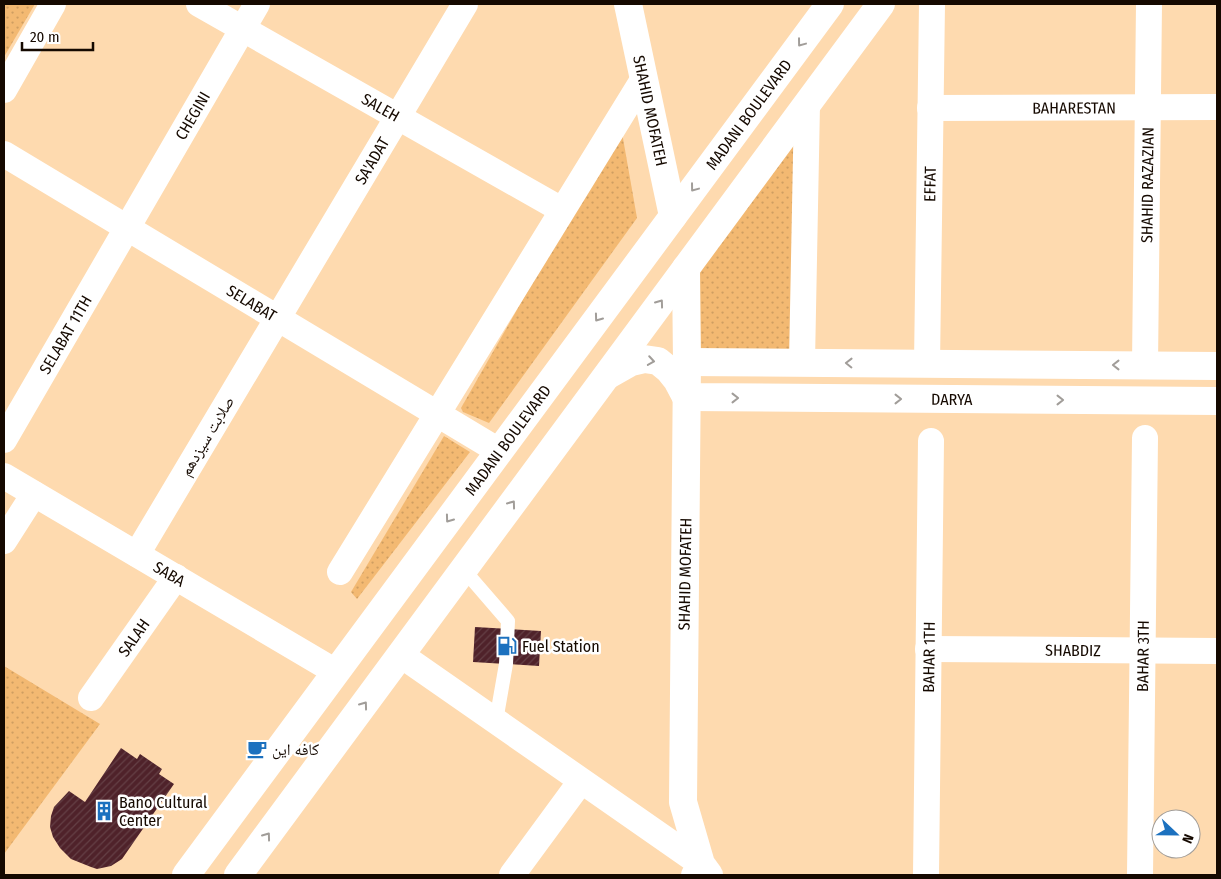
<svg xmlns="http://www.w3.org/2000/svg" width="1221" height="879" font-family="'Fira Sans Condensed','Noto Naskh Arabic',sans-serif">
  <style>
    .green { fill: url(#green-dots) }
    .building { fill: url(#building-hatch) }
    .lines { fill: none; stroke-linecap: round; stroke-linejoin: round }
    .service { stroke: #fff; stroke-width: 14 }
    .minor { stroke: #fff; stroke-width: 26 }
    .tertiary { stroke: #fff; stroke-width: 28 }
    .oneway { stroke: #a19d99 }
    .labels { text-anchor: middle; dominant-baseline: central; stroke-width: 5; stroke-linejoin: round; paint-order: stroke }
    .street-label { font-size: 16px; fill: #150900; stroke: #fff }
    .poi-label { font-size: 16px; fill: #150900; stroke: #fff; text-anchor: start }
  </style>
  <defs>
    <pattern id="green-dots" width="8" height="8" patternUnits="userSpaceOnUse" patternTransform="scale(1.25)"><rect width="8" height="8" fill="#f3b972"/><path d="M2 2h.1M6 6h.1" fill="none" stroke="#cf9e61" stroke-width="1.8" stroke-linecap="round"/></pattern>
    <pattern id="building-hatch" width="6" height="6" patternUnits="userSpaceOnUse" patternTransform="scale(1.25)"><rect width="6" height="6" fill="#4f222a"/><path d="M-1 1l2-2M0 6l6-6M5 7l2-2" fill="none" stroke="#643f45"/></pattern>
  </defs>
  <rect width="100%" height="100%" fill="#fedaaf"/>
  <g class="green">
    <path d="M4,4H35L4,57Z"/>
    <path d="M807,104L802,362H687L686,268Z"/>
    <path d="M621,127L637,218L489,423L463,412L461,408Z"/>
    <path d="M444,436L470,452L357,599L351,592Z"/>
    <path d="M4,666L100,724L4,854Z"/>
  </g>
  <g class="building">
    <path d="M475,627L541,631L539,666L473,662Z"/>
    <path d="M121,748L137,759L140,754L162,769L159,774L174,784L122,859L111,866L97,869L91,867L71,859L60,848L53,837L50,827L51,816L54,807L69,791L85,802Z"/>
  </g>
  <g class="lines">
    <path class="service" d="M464,570L508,621L506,664L496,721"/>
    <g class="minor">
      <path id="s1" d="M199,4L562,210"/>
      <path d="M4,90L53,4"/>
      <path id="s2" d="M930,108L1217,107"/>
      <path id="s3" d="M4,154L499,451"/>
      <path d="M802,362L807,104"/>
      <path id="s4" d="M927,364L932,4"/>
      <path id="s5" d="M1145,365L1149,4"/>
      <path id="s6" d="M4,440L257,4"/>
      <path id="s7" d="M4,476L336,672"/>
      <path d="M4,541L34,494"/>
      <path id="s8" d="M137,554L465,4"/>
      <path d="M340,572L644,78"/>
      <path id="s9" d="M928,649L1217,651"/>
      <path d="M401,655L701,864L694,875"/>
      <path id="s10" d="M91,698L176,577"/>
      <path d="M512,875L581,781"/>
      <path id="s11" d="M926,875L931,441"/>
      <path id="s12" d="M1140,875L1145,438"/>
    </g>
    <g class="tertiary">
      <path id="s13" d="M628,4L673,216"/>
      <path d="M686,268L687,362L683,802L701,864L709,875"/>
      <path d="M687,362L1217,366"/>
      <path id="s14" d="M608,375L631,362L644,359L658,361L669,370L677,380L686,397L1217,401"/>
      <path id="s15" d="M186,875L830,4"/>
      <path d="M238,875L881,4"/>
    </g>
  </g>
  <defs><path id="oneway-chevron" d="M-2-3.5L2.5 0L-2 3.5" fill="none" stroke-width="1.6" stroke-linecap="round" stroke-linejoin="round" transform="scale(1.25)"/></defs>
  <g class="oneway">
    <use href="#oneway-chevron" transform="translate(801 43) rotate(127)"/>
    <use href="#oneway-chevron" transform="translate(694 188) rotate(127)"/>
    <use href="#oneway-chevron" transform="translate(660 303) rotate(-54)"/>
    <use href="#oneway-chevron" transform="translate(598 318) rotate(126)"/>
    <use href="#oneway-chevron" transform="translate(651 361) rotate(9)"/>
    <use href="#oneway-chevron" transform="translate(849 363) rotate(-179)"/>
    <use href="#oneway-chevron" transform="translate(1116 365) rotate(-180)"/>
    <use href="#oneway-chevron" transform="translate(735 398)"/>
    <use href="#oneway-chevron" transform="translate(898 399)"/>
    <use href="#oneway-chevron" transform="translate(1060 400)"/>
    <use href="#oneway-chevron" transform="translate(512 504) rotate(-54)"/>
    <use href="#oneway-chevron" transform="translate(449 519) rotate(126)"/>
    <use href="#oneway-chevron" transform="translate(364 705) rotate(-54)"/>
    <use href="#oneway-chevron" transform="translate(267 836) rotate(-54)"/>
  </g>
  <defs>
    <symbol id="fuel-bare" viewBox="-9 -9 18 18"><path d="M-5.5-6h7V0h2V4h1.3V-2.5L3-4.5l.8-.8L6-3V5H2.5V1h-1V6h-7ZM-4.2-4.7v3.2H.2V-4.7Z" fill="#1c71bf" stroke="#fff" stroke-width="2.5" paint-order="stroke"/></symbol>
    <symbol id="cafe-bare" viewBox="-9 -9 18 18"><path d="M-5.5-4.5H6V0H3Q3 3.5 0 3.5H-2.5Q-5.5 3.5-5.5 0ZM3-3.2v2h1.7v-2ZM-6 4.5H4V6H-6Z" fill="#1c71bf" stroke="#fff" stroke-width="2.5" paint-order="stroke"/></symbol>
    <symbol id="building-bare" viewBox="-9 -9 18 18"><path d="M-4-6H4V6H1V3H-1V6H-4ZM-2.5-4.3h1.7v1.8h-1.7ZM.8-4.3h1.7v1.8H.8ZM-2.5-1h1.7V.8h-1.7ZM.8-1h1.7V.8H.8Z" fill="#1c71bf" stroke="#fff" stroke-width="2.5" paint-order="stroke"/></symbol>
  </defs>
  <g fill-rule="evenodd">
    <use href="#fuel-bare" x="493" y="632" width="28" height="28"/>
    <use href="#cafe-bare" x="243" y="735" width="28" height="28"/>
    <use href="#building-bare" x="90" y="797" width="28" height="28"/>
  </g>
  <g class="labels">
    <g class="street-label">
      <text stroke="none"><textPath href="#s1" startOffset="209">SALEH</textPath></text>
      <text stroke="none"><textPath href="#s2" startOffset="144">BAHARESTAN</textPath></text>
      <text stroke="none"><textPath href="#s13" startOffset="109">SHAHID MOFATEH</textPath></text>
      <text stroke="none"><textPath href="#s15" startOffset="946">MADANI BOULEVARD</textPath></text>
      <text stroke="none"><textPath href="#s6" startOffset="375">CHEGINI</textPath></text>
      <text stroke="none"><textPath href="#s8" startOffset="458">SA'ADAT</textPath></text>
      <text stroke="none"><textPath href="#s4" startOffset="180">EFFAT</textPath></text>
      <text stroke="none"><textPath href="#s5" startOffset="180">SHAHID RAZAZIAN</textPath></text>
      <text stroke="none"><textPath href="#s3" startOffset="289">SELABAT</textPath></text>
      <text stroke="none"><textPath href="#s6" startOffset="122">SELABAT 11TH</textPath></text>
      <text stroke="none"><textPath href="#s14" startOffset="366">DARYA</textPath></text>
      <text transform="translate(207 436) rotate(-59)">صلابت سیزدهم</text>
      <text stroke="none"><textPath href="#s15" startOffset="541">MADANI BOULEVARD</textPath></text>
      <text stroke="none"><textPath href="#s7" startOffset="192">SABA</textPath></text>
      <text transform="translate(685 574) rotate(-89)">SHAHID MOFATEH</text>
      <text stroke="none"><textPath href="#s10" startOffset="74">SALAH</textPath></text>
      <text stroke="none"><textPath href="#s9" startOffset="145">SHABDIZ</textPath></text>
      <text stroke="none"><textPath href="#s12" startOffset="219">BAHAR 3TH</textPath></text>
      <text stroke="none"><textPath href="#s11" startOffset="218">BAHAR 1TH</textPath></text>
    </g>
    <g class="poi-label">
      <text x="522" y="646">Fuel Station</text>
      <text x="272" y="749">کافه این</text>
      <text x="119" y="802">Bano Cultural<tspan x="119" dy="18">Center</tspan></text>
    </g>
  </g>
  <rect width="1221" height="879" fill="none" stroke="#150900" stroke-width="10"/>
  <g transform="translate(1176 834) rotate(112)"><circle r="24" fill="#ffffff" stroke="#a19d99"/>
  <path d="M0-4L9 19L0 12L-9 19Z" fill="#1c71bf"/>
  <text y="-8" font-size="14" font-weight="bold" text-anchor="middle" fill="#150900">N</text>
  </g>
  <path d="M22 42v8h71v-8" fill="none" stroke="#150900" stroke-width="2.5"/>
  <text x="30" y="42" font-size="15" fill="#150900" stroke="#ffffff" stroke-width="4" paint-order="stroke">20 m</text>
</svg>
